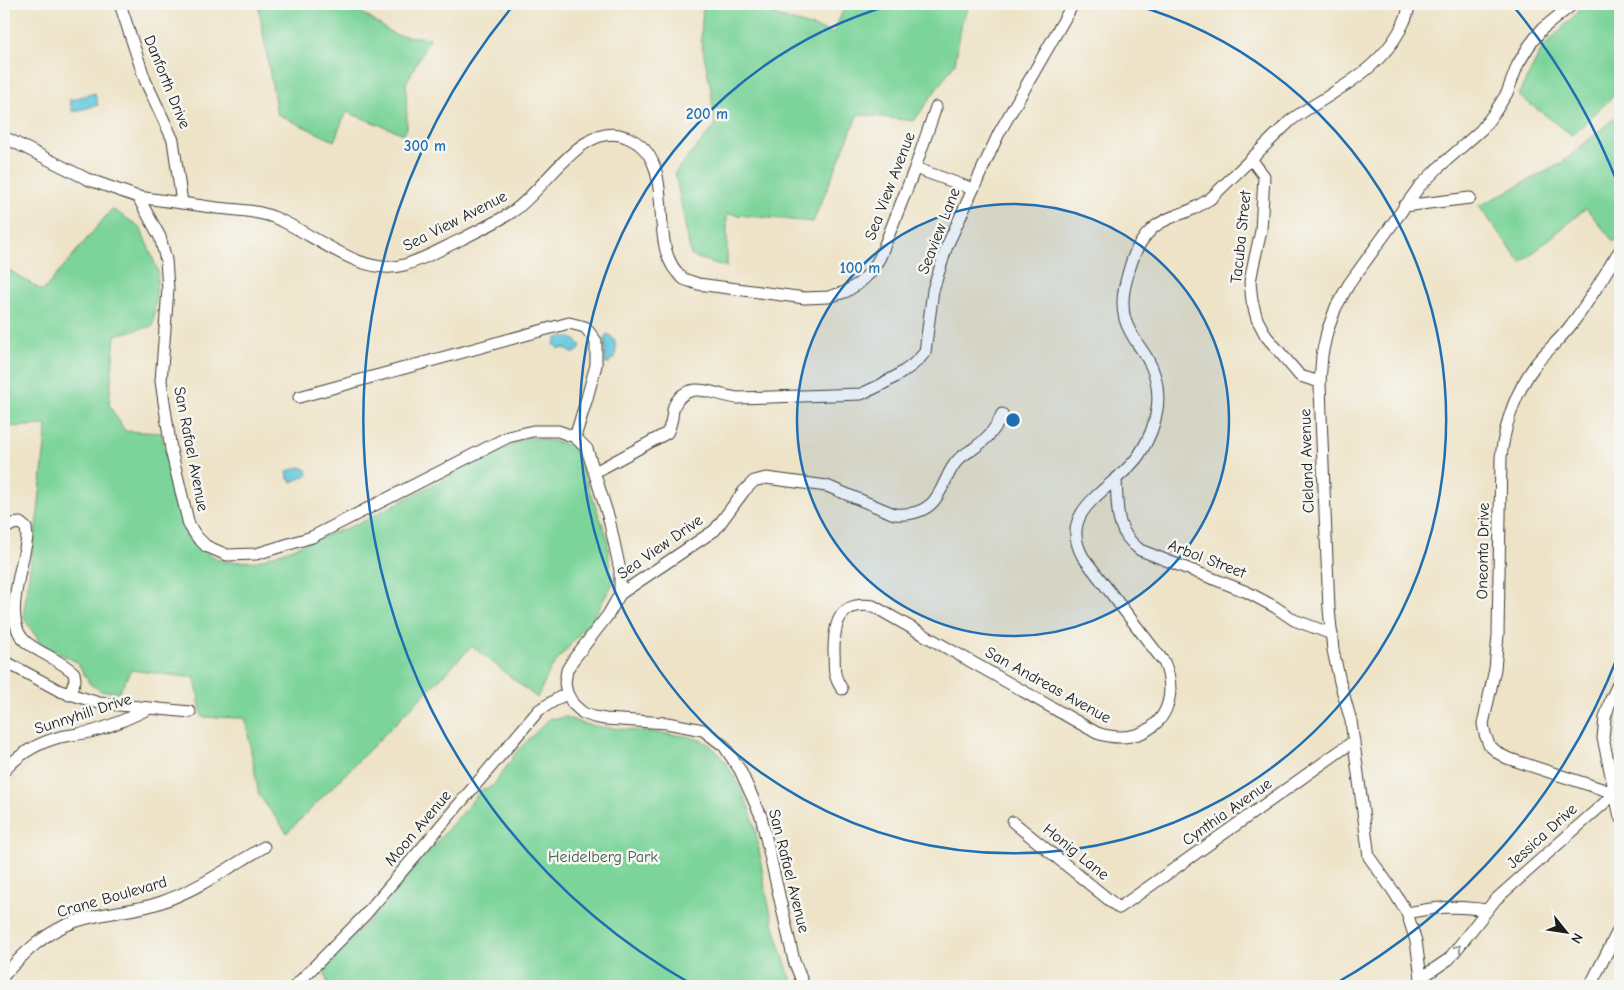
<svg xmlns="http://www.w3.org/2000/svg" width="1624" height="990" font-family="'Comic Neue',sans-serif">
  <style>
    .green { fill: #7bd49a; stroke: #4c785b }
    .water { fill: #5fc6dc; stroke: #3e717c }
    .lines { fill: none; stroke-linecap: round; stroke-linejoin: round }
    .street-casing { stroke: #3c3a36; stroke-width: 13 }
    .street { stroke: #fff; stroke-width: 11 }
    .oneway { stroke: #999 }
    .ring { fill: none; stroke: #1f6fb2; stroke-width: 2.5 }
    .labels { text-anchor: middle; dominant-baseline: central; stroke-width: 5; stroke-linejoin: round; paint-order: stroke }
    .street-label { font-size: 16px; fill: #1c1c1c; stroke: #f6f6f2 }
    .park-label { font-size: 16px; fill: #3d5c48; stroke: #f6f6f2 }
    .centre { fill: #1f6fb2; stroke: #f6f6f2; stroke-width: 2.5 }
    .ring-label { font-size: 15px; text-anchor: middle; font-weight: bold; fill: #1f6fb2; stroke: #f6f6f2; stroke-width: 5; stroke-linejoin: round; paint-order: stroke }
  </style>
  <rect width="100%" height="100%" fill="#f6f6f2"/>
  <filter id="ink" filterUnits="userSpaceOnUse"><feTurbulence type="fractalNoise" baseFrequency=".02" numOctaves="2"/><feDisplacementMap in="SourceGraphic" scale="10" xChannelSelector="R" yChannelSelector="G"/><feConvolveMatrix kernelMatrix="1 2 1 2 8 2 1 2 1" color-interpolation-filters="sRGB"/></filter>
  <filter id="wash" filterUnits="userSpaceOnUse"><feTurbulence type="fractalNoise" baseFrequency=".0096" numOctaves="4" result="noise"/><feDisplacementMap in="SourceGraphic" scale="20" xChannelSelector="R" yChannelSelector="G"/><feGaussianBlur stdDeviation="1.12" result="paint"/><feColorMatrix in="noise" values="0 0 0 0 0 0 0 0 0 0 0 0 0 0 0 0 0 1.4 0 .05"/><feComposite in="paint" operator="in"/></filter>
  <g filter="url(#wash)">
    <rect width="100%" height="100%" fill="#eee3c7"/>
    <g class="green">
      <path d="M258,4H354L356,9L395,35L430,38L406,83L407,128L404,134L346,112L334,141L277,114Z"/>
      <path d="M703,4H772L777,16L833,33L846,4H970L962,22L955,63L914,121L858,114L813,222L727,214V267L691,256L675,172L715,126L711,90L701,40Z"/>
      <path d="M1586,4H1620V90L1572,135L1518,95L1543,47Z"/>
      <path d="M1620,113V236L1614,242L1586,208L1521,263L1479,206L1562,163Z"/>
      <path d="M112,209L140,227L158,271L153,326L115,335L109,405L125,431L161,433L169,468L188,537L206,553L224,562L258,561L360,523L451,475L529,437L572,445L607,536L612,585L595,615L551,668L537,698L472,646L287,833L259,795L245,718L202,717L195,678L131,670L119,692L101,691L90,684L77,662L41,644L23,617L38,512L47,425L4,427V267L43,291Z"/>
      <path d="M564,716L581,723L595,726L685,736C694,738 702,740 710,745C729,761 746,797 753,820C759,842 761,866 765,888C772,921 781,955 794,986H328L323,965L375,915L483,788L485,789L493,786L518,750L550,718L559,719Z"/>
    </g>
    <g class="water">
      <path d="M95,93L98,105L73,112L69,100Z"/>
      <path d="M608,334C618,340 616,349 615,359H611L609,363H605C606,354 603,342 606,335Z"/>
      <path d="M563,336C571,337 576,339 581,346L579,350L575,353H572L564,348L560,349L557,348L554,344L556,339Z"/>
      <path d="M301,467L307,470L308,475L292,482L288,479L287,472L290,470Z"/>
    </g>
  </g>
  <g filter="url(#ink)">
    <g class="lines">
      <defs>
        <g id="street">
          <path d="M120,4L145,80L173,140L182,203"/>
          <path d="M4,137L87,179L138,197L160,237L166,260L168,289L161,381L171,450L189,525L197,537L206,546L227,555L256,554L312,537L508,437L533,431H558L575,437L587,449L609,519L620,570V594L608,615L573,660L567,670L565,683L567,693L573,704L583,713L594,717L605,719L667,723L703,730L724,746L740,770L761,816L794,961L804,986"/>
          <path d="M1251,159L1264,176L1261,231L1253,266L1250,282L1252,301L1257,319L1266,336L1300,376L1320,382"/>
          <path d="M915,168L973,189"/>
          <path d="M138,197C165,201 191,204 217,208C235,210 256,210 273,217C311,231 361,278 404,265C425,259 443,248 462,239C479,230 497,222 512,212C544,192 582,119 626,137C684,159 641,247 684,279C688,281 693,282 698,284L805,298L828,297L845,292L858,284L872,271L880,257L915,168L936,107"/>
          <path d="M1404,206L1470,198"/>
          <path d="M1620,250C1605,273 1591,299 1574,321C1563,337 1548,349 1536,364C1515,392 1505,423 1501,457L1498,635L1495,669L1483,724L1485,734L1489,745L1498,753L1507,758L1620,795"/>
          <path d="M299,397L569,323L585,327L596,341V365L587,398L575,437"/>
          <path d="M595,472L667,433C669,430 670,426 671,422C673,417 672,411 674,406C688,377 715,396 738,398L861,394C881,386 913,369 925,352L933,290L947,246L999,133L1073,4"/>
          <path d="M1116,479C1118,509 1114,530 1140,550L1247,592L1275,607L1294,620L1332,634"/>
          <path d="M4,529L13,524L20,523L26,528L27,537C24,564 1,621 26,642C41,654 60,660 74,673L75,680L69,695"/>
          <path d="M620,594L715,530L744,491L754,481L766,478L827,486L894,514C906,515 921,513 931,504C943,493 946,473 957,461C961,456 967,453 973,449C986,440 996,430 1002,414"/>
          <path d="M4,661L60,691L99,703L190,712"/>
          <path d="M1620,680L1611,699L1605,718L1603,738L1620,817"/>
          <path d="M842,689C832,674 835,668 834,651C834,623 839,601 873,606L1097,733C1147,750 1185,711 1164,662L1083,557C1055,508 1116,489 1139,455C1158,426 1166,390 1147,358C1139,345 1129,334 1125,319C1120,301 1125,284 1130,267C1134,252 1141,239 1153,228C1164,218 1180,215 1193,209C1199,206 1204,202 1210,199L1290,121C1305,109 1321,102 1336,91C1363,75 1391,52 1404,22C1407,17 1408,10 1410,4"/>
          <path d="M4,771C19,754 37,743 60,737C70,735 80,734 90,732C110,727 129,718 148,709"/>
          <path d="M1013,822L1119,908L1354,741"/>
          <path d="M1407,913C1437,907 1455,905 1486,910"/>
          <path d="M4,975C25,952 46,931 77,921C104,912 132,912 159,903C197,890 230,867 264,847"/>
          <path d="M1421,978L1449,959L1495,900L1619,790"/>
          <path d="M295,986L365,915L539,710L567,693"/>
          <path d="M1419,986L1421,978L1416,941L1407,913L1394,892L1369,857L1351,721L1340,682L1333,650L1329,609L1321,416L1320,382L1322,355L1327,332L1336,307L1349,284L1419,187L1438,168L1481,130L1495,112L1507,93L1518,64L1529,46L1542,29L1573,4"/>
          <path d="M1590,986L1620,927"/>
        </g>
      </defs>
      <use href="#street" class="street-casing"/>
      <use href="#street" class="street"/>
    </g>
    <defs><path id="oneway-chevron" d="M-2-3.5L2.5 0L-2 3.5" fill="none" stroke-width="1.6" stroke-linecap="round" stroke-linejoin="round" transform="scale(1.25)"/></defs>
    <use class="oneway" href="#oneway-chevron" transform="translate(1458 948) rotate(-53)"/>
  </g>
  <circle cx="1013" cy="420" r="216" fill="#1f6fb2" fill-opacity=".12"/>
  <g class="ring">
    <circle cx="1013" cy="420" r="216"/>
    <path d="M1132 4A433 433 0 1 1 894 4"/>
    <path d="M1619 653A649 649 0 0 1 1333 985M693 985A649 649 0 0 1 512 7M1514 7A649 649 0 0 1 1619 187"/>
  </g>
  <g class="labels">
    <g class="street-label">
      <text transform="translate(167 82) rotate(68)">Danforth Drive</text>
      <text transform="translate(890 186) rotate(-69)">Sea View Avenue</text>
      <text transform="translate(455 221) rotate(-27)">Sea View Avenue</text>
      <text transform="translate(939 231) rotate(-69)">Seaview Lane</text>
      <text transform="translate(1241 237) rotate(-84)">Tacuba Street</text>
      <text transform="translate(191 449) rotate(79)">San Rafael Avenue</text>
      <text transform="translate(1307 461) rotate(-92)">Cleland Avenue</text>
      <text transform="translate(660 547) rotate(-35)">Sea View Drive</text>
      <text transform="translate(1483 551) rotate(-89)">Oneonta Drive</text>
      <text transform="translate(1207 559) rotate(21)">Arbol Street</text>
      <text transform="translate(1048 685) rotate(29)">San Andreas Avenue</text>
      <text transform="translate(83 714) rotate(-18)">Sunnyhill Drive</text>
      <text transform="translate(1227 812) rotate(-35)">Cynthia Avenue</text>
      <text transform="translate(418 828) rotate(-50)">Moon Avenue</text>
      <text transform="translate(1542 836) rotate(-42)">Jessica Drive</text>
      <text transform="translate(1076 852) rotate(39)">Honig Lane</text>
      <text transform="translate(789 871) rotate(76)">San Rafael Avenue</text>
      <text transform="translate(112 897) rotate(-16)">Crane Boulevard</text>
    </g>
    <g class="park-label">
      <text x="603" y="857">Heidelberg Park</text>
    </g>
  </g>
  <circle cx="1013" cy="420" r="8" class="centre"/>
  <g class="ring-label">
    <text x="707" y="119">200 m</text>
    <text x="425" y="151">300 m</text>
    <text x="860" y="273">100 m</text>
  </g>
  <rect width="1624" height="990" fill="none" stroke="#f6f6f2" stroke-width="20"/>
  <g transform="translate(1566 932) rotate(120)" stroke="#f6f6f2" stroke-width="4" paint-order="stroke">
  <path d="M0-4L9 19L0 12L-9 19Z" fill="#1c1c1c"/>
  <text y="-8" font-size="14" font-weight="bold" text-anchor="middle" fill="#1c1c1c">N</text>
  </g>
</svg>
